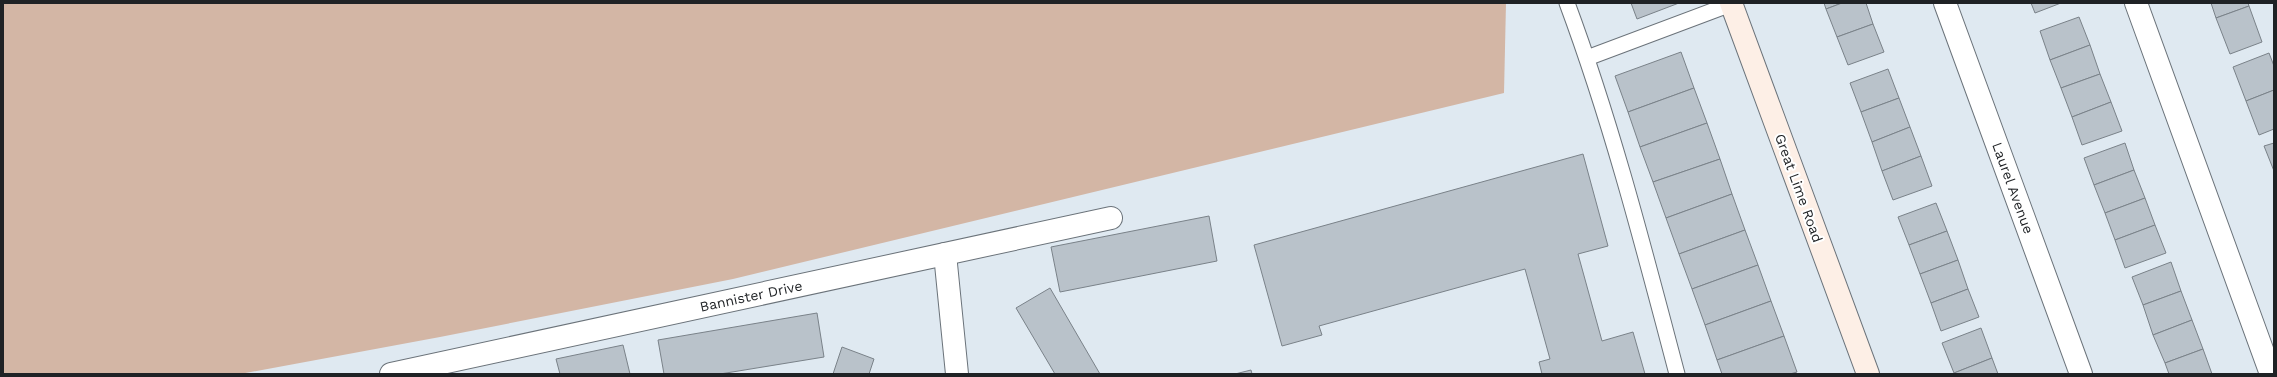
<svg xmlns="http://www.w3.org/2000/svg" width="2277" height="377" font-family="'Work Sans',sans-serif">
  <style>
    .green { fill: #d3b6a5 }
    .building { fill: #b9c2ca; stroke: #7a8289 }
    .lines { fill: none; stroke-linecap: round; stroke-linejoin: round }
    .lane-casing { stroke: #6b737a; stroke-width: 17 }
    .street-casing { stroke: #6b737a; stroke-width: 24 }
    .secondary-casing { stroke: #6b737a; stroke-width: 24 }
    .lane { stroke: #fff; stroke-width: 15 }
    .street { stroke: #fff; stroke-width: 22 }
    .secondary { stroke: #fdefe6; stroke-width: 22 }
    .labels { text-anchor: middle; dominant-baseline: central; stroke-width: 4; stroke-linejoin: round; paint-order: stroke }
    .street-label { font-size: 14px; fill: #1f2225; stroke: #fff }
  </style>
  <rect width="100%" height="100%" fill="#dfe9f1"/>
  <path class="green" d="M3,3H1506L1504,93L733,279L440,337L240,374H3Z"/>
  <g class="building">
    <path d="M1631,3H1679L1637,19Z"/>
    <path d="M1824,3H1842L1826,9Z"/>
    <path d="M1842,3H1866L1873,24L1837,37L1826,9Z"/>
    <path d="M2031,3H2061L2035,13Z"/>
    <path d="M2211,3H2248L2249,6L2216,18Z"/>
    <path d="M2249,6L2262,42L2230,54L2216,18Z"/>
    <path d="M2079,17L2090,45L2050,60L2040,31Z"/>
    <path d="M1873,24L1884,52L1848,65L1837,37Z"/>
    <path d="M2090,45L2100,74L2061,88L2050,60Z"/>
    <path d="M1681,52L1694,88L1628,112L1615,76Z"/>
    <path d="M2269,53L2274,66V90L2246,101L2233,67Z"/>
    <path d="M1888,69L1899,98L1861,112L1850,83Z"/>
    <path d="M2100,74L2111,102L2072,117L2061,88Z"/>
    <path d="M1694,88L1707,123L1640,147L1628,112Z"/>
    <path d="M2274,90V129L2259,135L2246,101Z"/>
    <path d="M1899,98L1910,127L1872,142L1861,112Z"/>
    <path d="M2111,102L2122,131L2082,145L2072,117Z"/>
    <path d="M1707,123L1720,159L1653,182L1640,147Z"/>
    <path d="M1910,127L1921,156L1882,171L1872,142Z"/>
    <path d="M2125,143L2134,170L2094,185L2084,158Z"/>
    <path d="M2274,143V171L2264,146Z"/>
    <path d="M1583,154L1608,246L1578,254L1602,341L1633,332L1645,374H1542L1539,362L1550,359L1525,269L1319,326L1322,335L1282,346L1254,245Z"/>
    <path d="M1921,156L1932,186L1893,200L1882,171Z"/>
    <path d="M1720,159L1732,194L1666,218L1653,182Z"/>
    <path d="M2134,170L2145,198L2105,213L2094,185Z"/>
    <path d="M1732,194L1745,230L1679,254L1666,218Z"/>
    <path d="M2145,198L2155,225L2115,240L2105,213Z"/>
    <path d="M1936,203L1947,231L1909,245L1898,217Z"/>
    <path d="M1209,216L1217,261L1060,292L1051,247Z"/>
    <path d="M2155,225L2166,253L2125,268L2115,240Z"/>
    <path d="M1745,230L1758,265L1692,289L1679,254Z"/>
    <path d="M1947,231L1958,260L1920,274L1909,245Z"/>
    <path d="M1958,260L1968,289L1931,303L1920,274Z"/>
    <path d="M2171,262L2181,291L2143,305L2132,277Z"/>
    <path d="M1758,265L1771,301L1705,325L1692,289Z"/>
    <path d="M1050,288L1100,374H1055L1016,308Z"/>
    <path d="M1968,289L1979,317L1941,331L1931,303Z"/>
    <path d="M2181,291L2192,320L2153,335L2143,305Z"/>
    <path d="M1771,301L1784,336L1717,360L1705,325Z"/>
    <path d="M817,313L824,357L720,374H664L658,340Z"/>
    <path d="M2192,320L2203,349L2165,363L2153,335Z"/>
    <path d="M1981,328L1992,358L1954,373L1942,343Z"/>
    <path d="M1784,336L1797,372L1790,374H1722L1717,360Z"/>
    <path d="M623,345L630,374H560L556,359Z"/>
    <path d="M842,347L874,359L869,374H833Z"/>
    <path d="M2203,349L2212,374H2169L2165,363Z"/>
    <path d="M1992,358L1998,374H1954V373Z"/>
    <path d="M1251,370L1252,374H1235Z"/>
  </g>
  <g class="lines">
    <defs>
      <g id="lane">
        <path d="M1567,3C1612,124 1644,249 1677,374"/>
        <path d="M1587,58L1731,4"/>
      </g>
      <g id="street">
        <path d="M1945,3L2081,374"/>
        <path d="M2136,3L2271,374"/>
        <path d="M945,254L957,374"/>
        <path d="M391,374L1111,218"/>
      </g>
      <path id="secondary" d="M1731,3L1868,374"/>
    </defs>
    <use href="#lane" class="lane-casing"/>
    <use href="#street" class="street-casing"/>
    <use href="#secondary" class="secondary-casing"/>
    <use href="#lane" class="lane"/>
    <use href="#street" class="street"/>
    <use href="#secondary" class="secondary"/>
  </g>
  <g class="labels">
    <g class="street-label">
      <text transform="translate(1799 188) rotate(70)">Great Lime Road</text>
      <text transform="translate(2013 188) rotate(70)">Laurel Avenue</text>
      <text transform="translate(751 296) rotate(-12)">Bannister Drive</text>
    </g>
  </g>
  <rect width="2277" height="377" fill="none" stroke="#1f2225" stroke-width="8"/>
</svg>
